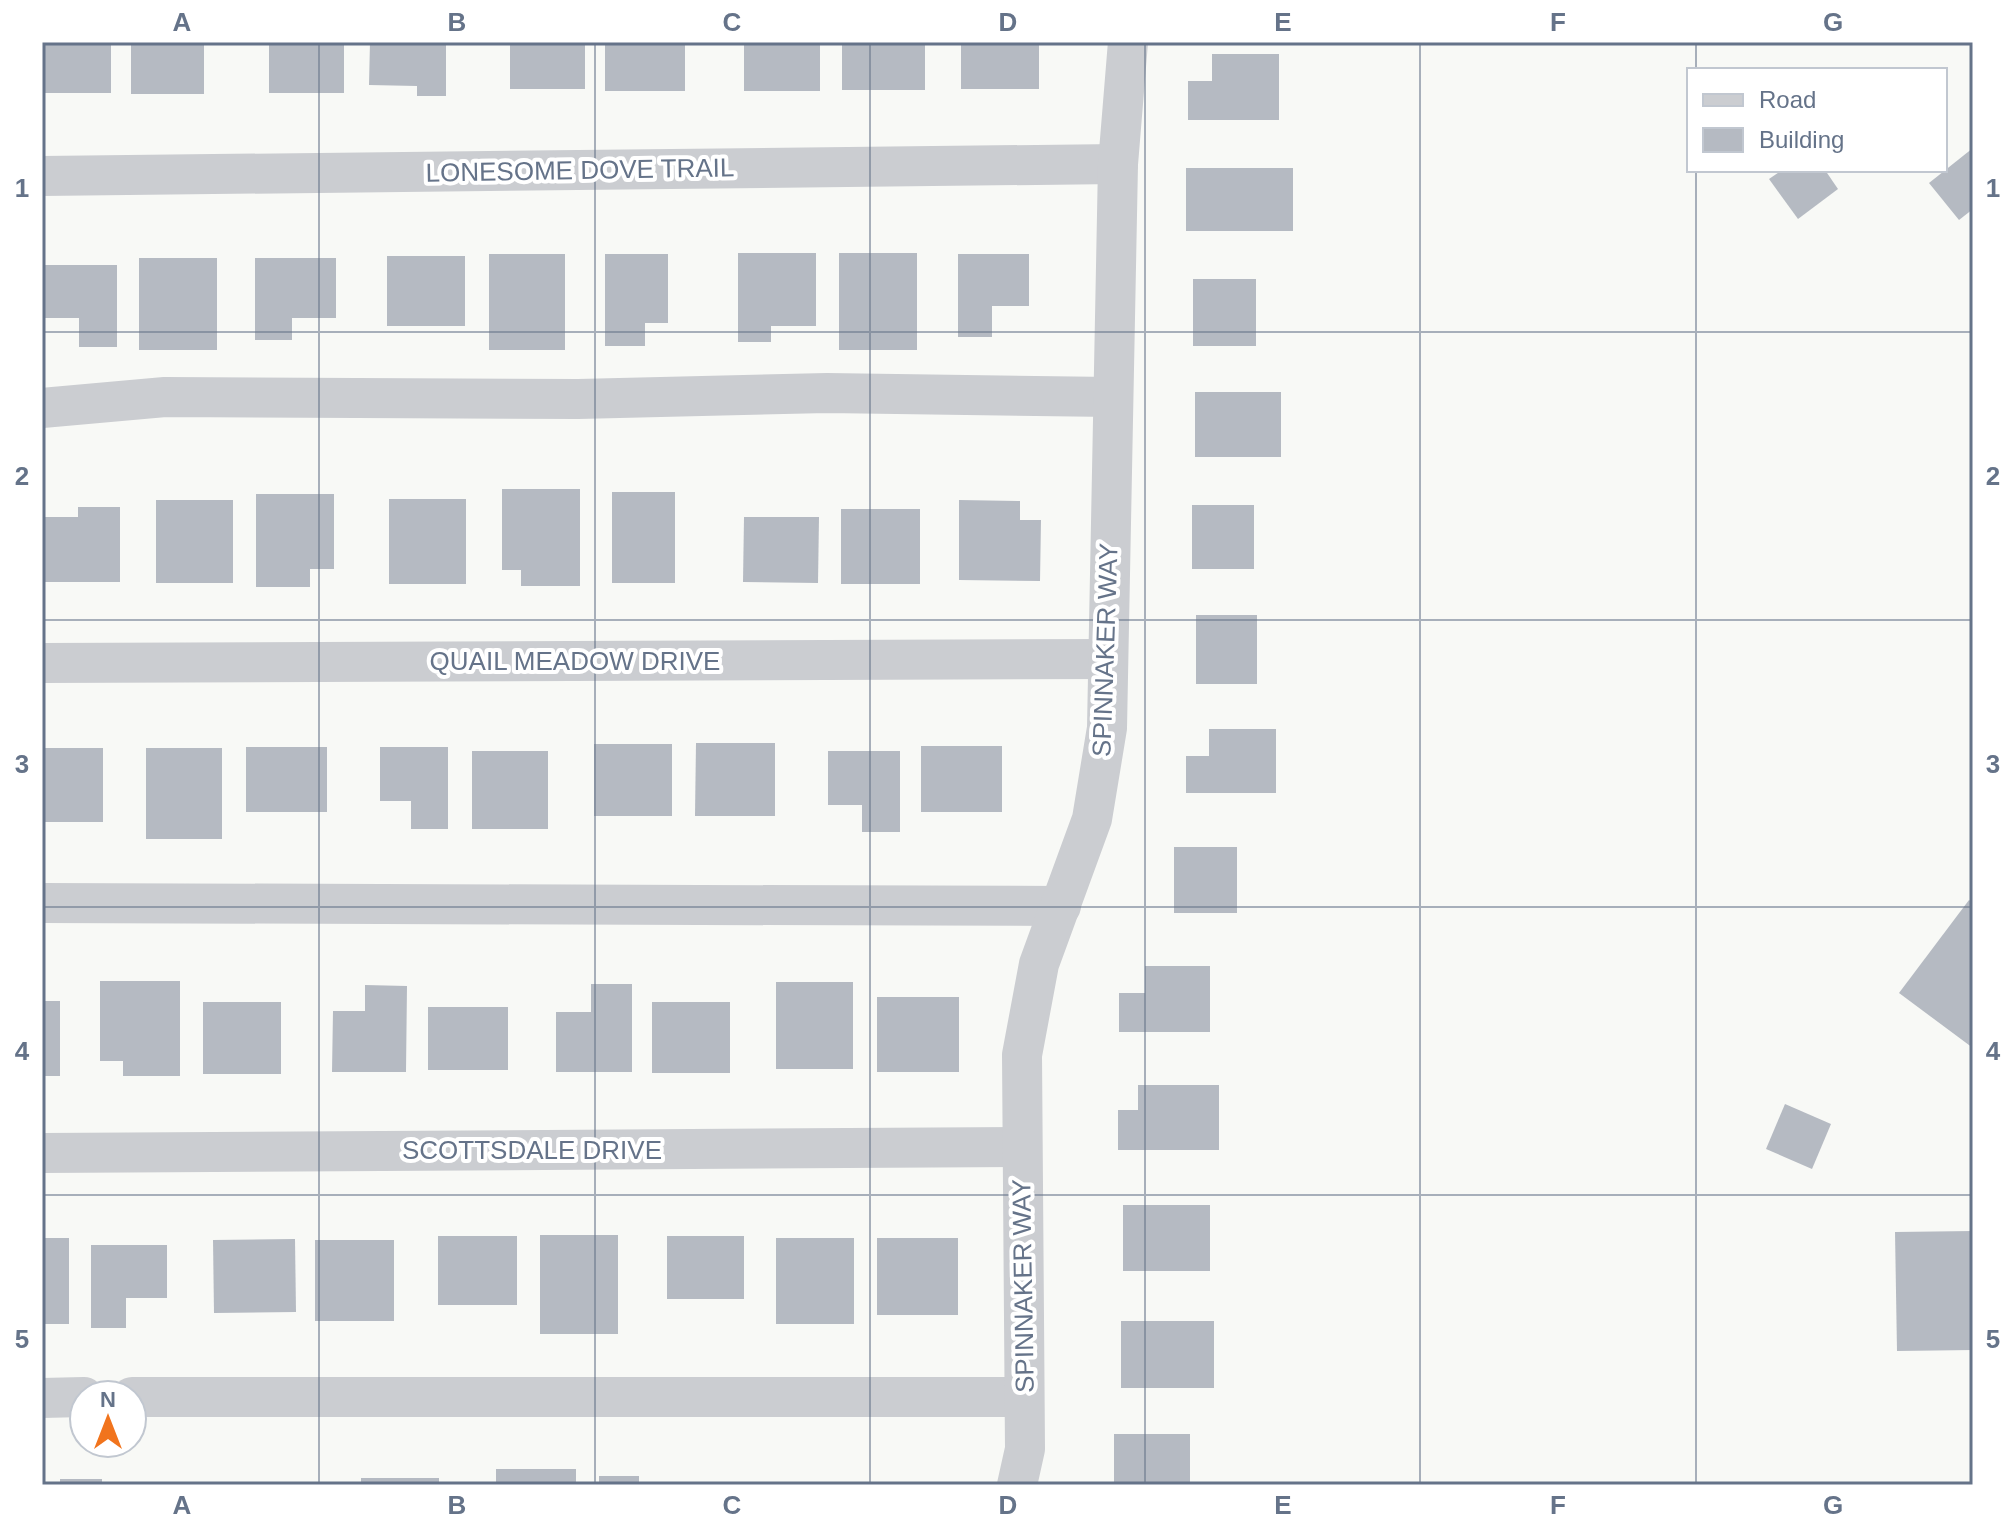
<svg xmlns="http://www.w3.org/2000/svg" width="2015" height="1527" font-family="Arial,sans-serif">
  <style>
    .building { fill: #b5bac2 }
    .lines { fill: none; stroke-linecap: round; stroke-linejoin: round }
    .minor { stroke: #cbcdd1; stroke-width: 40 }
    .grid { fill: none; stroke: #657389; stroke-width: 2; stroke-opacity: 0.55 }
    .labels { text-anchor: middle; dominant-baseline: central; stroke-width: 8; stroke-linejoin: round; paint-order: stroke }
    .street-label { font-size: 26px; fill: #657389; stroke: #fff }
    .neatline { fill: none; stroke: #657389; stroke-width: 3 }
    .grid-label { font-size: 26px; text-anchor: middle; font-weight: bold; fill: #657389 }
  </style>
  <rect width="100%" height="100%" fill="#f8f9f6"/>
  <g class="building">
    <rect x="42" y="42" width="69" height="51"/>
    <rect x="131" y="42" width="73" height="52"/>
    <rect x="269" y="42" width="75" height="51"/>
    <path d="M370,42H446V96H417V86L369,85Z"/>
    <rect x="510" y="42" width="75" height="47"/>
    <rect x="605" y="42" width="80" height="49"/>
    <rect x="744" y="42" width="76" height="49"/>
    <rect x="842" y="42" width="83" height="48"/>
    <rect x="961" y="42" width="78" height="47"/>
    <path d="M1212,54H1279V120H1188V81H1212Z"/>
    <path d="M1973,148V209L1959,220L1929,183Z"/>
    <rect x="1186" y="168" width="107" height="63"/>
    <path d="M1782,170H1825L1838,189L1798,219L1769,179Z"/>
    <path d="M738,253H816V326H771V342H738Z"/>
    <rect x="839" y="253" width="78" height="97"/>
    <rect x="489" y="254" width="76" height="96"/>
    <path d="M605,254H668V323H645V346H605Z"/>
    <path d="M958,254H1029V306H992V337H958Z"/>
    <rect x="387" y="256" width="78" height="70"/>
    <rect x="139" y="258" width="78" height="92"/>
    <path d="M255,258H336V318H292V340H255Z"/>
    <path d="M43,265H117V347H79V318H43Z"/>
    <rect x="1193" y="279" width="63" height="67"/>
    <rect x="1195" y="392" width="86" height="65"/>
    <path d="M502,489H580V586H521V570H502Z"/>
    <rect x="612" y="492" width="63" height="91"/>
    <path d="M256,494H334V569H310V587H256Z"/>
    <rect x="389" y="499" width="77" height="85"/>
    <rect x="156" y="500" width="77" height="83"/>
    <path d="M959,500L1020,501V520H1041L1040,581L959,580Z"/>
    <rect x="1192" y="505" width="62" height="64"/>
    <path d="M78,507H120V582H42V517H78Z"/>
    <rect x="841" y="509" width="79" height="75"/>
    <path d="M744,517H819L818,583L743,582Z"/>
    <rect x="1196" y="615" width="61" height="69"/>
    <path d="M1209,729H1276V793H1186V756H1209Z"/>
    <path d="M696,743H775V816H695Z"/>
    <rect x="594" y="744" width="78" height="72"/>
    <rect x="921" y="746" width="81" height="66"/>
    <rect x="246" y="747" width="81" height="65"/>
    <path d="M380,747H448V829H411V801H380Z"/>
    <rect x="42" y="748" width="61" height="74"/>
    <rect x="146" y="748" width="76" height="91"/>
    <rect x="472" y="751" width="76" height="78"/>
    <path d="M828,751H900V832H862V805H828Z"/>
    <rect x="1174" y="847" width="63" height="66"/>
    <path d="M1969,900L1973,903V1048L1899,993Z"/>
    <path d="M1145,966H1210V1032H1119V993H1145Z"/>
    <path d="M100,981H180V1076H123V1061H100Z"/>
    <rect x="776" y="982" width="77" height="87"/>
    <path d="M591,984H632V1072H556V1012H591Z"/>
    <path d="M365,985L407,986L406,1072H332L333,1011H365Z"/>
    <rect x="877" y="997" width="82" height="75"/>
    <rect x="42" y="1001" width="18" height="75"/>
    <rect x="203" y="1002" width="78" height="72"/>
    <rect x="652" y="1002" width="78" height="71"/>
    <rect x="428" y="1007" width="80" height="63"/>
    <path d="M1138,1085H1219V1150H1118V1110H1138Z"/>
    <path d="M1785,1104L1831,1124L1812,1169L1766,1149Z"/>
    <rect x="1123" y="1205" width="87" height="66"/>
    <path d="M1973,1231V1350L1897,1351L1895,1232Z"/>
    <rect x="540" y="1235" width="78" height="99"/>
    <rect x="438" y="1236" width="79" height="69"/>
    <rect x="667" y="1236" width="77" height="63"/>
    <rect x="42" y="1238" width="27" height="86"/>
    <rect x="776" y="1238" width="78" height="86"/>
    <rect x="877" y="1238" width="81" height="77"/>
    <path d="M295,1239L296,1312L214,1313L213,1240Z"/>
    <rect x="315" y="1240" width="79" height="81"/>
    <path d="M91,1245H167V1298H126V1328H91Z"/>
    <rect x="1121" y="1321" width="93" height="67"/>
    <rect x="1114" y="1434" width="76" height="51"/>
    <rect x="496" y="1469" width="80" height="16"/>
    <rect x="599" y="1476" width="40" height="9"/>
    <rect x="361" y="1478" width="78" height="7"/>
    <rect x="60" y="1479" width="42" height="6"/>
  </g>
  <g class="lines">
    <g class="minor">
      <path d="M42,176L1118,164"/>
      <path d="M42,408L165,397L578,399L827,393L1112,397"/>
      <path d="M42,663L1108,659"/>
      <path d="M42,903L1061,906"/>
      <path d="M42,1153L1022,1147"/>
      <path d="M132,1397H1024"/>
      <path d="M42,1398L84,1397"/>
      <path d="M1017,1485L1025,1449L1022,1055L1039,964L1092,819L1107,728L1118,164L1128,42"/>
    </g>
  </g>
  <path class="grid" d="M319,42V1485M595,42V1485M870,42V1485M1145,42V1485M1420,42V1485M1696,42V70M1696,170V1485M42,332H1973M42,620H1973M42,907H1973M42,1195H1973"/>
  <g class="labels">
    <g class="street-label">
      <text transform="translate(580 170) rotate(-1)">LONESOME DOVE TRAIL</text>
      <text transform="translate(1105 650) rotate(-88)">SPINNAKER WAY</text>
      <text x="575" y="661">QUAIL MEADOW DRIVE</text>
      <text x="532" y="1150">SCOTTSDALE DRIVE</text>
      <text transform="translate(1023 1286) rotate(-91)">SPINNAKER WAY</text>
    </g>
  </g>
  <rect width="2015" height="1527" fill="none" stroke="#ffffff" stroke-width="88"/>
  <rect x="1687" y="68" width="260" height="104" fill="#ffffff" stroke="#c1c7d0" stroke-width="2"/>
  <rect x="1703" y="94" width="40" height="12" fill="#cbcdd1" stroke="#c1c7d0" stroke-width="2"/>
  <text x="1759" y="108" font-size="24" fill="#657389">Road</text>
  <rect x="1703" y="128" width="40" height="24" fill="#b5bac2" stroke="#c1c7d0" stroke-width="2"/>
  <text x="1759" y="148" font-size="24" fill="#657389">Building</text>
  <g transform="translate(108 1419)"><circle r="38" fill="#ffffff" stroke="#c1c7d0" stroke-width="2"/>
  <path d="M0-6L14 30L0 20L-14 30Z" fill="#f1741d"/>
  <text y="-12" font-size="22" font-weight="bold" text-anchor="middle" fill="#657389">N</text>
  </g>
  <rect x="44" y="44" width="1927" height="1439" class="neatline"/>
  <g class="grid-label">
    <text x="182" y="31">A</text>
    <text x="457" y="31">B</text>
    <text x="732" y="31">C</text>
    <text x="1008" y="31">D</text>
    <text x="1283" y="31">E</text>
    <text x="1558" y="31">F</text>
    <text x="1833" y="31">G</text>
    <text x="22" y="197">1</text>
    <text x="1993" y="197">1</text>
    <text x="22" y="485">2</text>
    <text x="1993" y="485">2</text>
    <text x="22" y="773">3</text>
    <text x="1993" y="773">3</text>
    <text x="22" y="1060">4</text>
    <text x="1993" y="1060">4</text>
    <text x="22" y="1348">5</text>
    <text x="1993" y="1348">5</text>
    <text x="182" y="1514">A</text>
    <text x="457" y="1514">B</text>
    <text x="732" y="1514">C</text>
    <text x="1008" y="1514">D</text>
    <text x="1283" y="1514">E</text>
    <text x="1558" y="1514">F</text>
    <text x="1833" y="1514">G</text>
  </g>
</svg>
